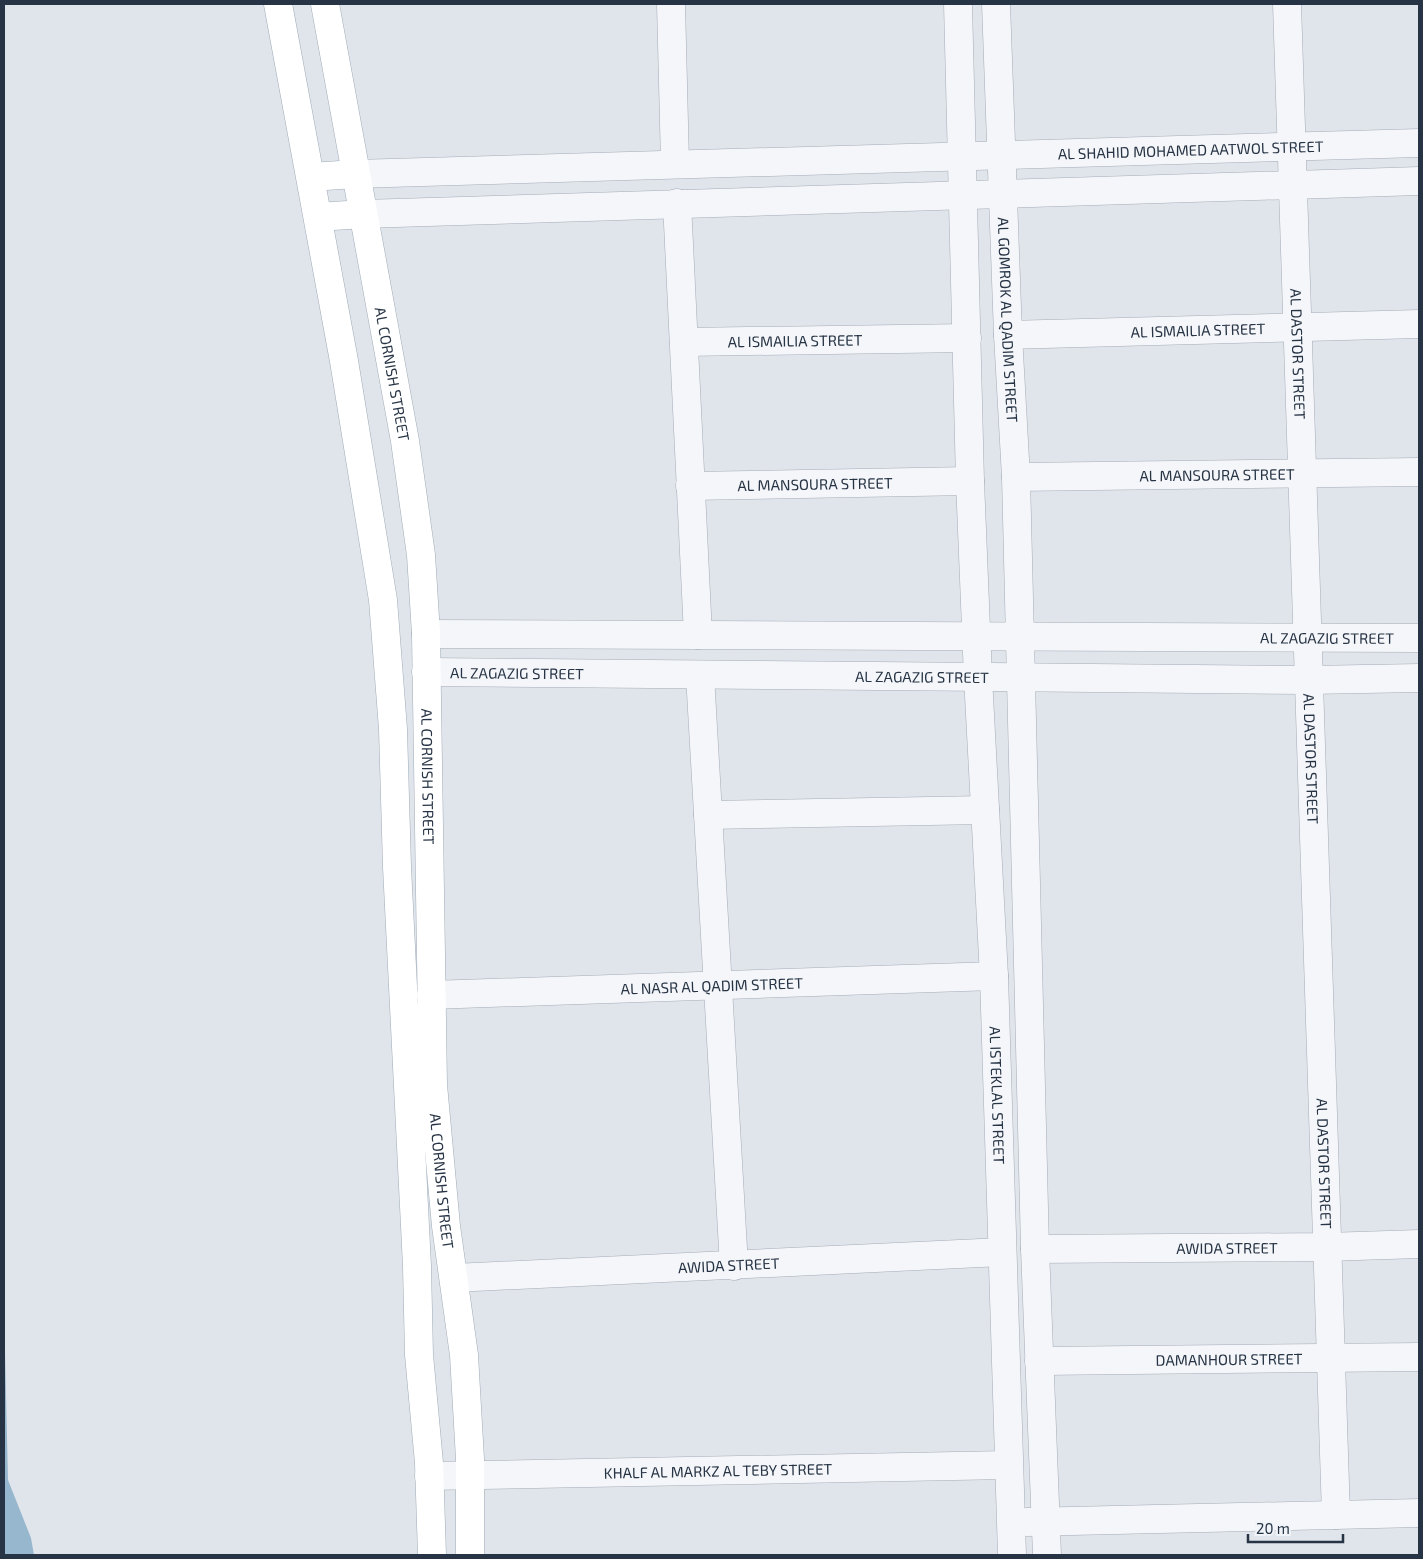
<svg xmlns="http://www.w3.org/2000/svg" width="1423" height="1559" font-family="'Exo 2',sans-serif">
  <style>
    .water { fill: #97b7cf }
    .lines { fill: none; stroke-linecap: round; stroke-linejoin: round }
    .minor-casing { stroke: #a5acb6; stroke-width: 29 }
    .major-casing { stroke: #9eabb8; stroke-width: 29 }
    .minor { stroke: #f4f6f9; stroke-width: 28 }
    .major { stroke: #fff; stroke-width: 28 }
    .labels { text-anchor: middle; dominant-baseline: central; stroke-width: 5; stroke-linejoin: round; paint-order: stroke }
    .street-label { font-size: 15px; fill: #273445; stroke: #f0f4f8 }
  </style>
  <rect width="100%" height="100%" fill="#e0e5eb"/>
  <path class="water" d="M4,1308L8,1480L31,1538L34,1555H4Z"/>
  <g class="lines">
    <defs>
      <g id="minor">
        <path d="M671,4L675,163"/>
        <path id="s1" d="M958,4L970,481L978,677L994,976L1012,1555"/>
        <path id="s2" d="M996,4L1008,335L1016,477L1035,1249L1047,1555"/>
        <path id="s3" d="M1287,4L1336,1515"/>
        <path id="s4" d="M355,174L1419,143"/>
        <path d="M677,203L698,635"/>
        <path d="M363,214L1419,181"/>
        <path id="s5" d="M1008,335L1419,324"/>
        <path id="s6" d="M684,342L967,338"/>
        <path id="s7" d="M1016,477L1419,472"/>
        <path id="s8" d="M690,486L970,481"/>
        <path id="s9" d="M426,634L1419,638"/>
        <path id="s10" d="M426,672L1309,680L1419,678"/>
        <path d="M700,675L734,1266"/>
        <path d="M708,815L985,810"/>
        <path id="s11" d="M431,995L994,976"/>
        <path id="s12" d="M1035,1249L1326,1247L1419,1244"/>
        <path id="s13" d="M454,1278L1002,1252"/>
        <path id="s14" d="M1039,1361L1419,1357"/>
        <path id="s15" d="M429,1476L1007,1465"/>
        <path d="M1027,1522L1419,1513"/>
      </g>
      <g id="major">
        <path d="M278,4L344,361L383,600L393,729L397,867L417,1266L419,1355L429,1463L432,1555"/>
        <path id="s16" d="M325,4L405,441L421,555L426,634L433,1085L446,1226L464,1355L470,1459V1555"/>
        <path d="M311,177L355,174"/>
        <path d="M318,217L363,214"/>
      </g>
    </defs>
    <use href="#minor" class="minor-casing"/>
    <use href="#major" class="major-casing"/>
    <use href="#minor" class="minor"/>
    <use href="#major" class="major"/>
  </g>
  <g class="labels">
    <g class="street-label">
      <text stroke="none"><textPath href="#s4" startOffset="836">AL SHAHID MOHAMED AATWOL STREET</textPath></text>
      <text stroke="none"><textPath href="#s2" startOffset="316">AL GOMROK AL QADIM STREET</textPath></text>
      <text stroke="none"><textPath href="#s5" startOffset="190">AL ISMAILIA STREET</textPath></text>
      <text stroke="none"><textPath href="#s6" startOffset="111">AL ISMAILIA STREET</textPath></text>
      <text stroke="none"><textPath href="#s3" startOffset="350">AL DASTOR STREET</textPath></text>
      <text stroke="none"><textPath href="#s16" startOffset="376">AL CORNISH STREET</textPath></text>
      <text stroke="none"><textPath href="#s7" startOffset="201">AL MANSOURA STREET</textPath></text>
      <text stroke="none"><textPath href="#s8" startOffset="125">AL MANSOURA STREET</textPath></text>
      <text stroke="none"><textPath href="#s9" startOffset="901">AL ZAGAZIG STREET</textPath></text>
      <text stroke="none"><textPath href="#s10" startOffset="91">AL ZAGAZIG STREET</textPath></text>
      <text stroke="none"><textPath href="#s10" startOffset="496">AL ZAGAZIG STREET</textPath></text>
      <text stroke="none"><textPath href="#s3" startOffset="755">AL DASTOR STREET</textPath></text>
      <text stroke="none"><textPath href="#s16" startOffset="781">AL CORNISH STREET</textPath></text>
      <text stroke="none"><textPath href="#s11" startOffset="281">AL NASR AL QADIM STREET</textPath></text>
      <text stroke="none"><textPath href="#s1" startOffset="1092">AL ISTEKLAL STREET</textPath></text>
      <text stroke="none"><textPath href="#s3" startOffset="1160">AL DASTOR STREET</textPath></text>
      <text stroke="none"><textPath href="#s16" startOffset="1186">AL CORNISH STREET</textPath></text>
      <text stroke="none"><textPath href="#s12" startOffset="192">AWIDA STREET</textPath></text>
      <text stroke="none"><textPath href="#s13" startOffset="275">AWIDA STREET</textPath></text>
      <text stroke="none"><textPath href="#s14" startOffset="190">DAMANHOUR STREET</textPath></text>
      <text stroke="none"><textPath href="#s15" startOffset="289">KHALF AL MARKZ AL TEBY STREET</textPath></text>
    </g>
  </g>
  <rect width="1423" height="1559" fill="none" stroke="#273445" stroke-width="10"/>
  <path d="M1248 1534v8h95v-8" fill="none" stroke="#273445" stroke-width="2.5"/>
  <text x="1256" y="1534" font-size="15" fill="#273445" stroke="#f0f4f8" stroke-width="4" paint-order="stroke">20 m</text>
</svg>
